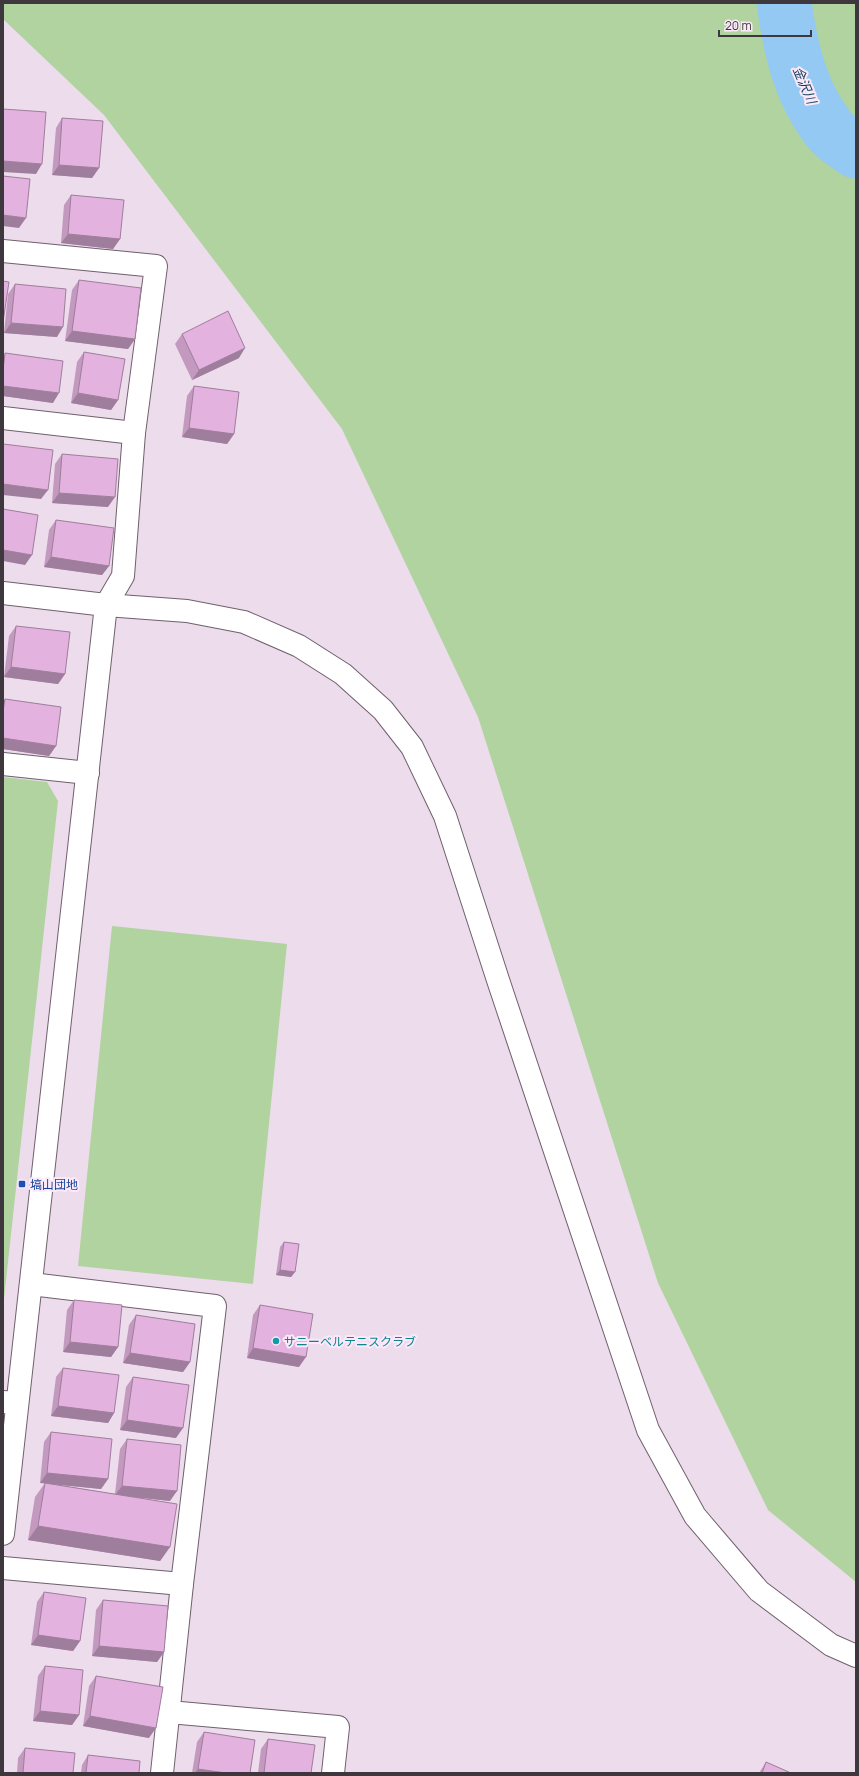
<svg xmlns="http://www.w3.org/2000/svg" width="859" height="1776" font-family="Manrope,'Noto Sans JP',sans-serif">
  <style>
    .green { fill: #b0d3a0 }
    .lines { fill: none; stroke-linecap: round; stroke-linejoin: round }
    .river { stroke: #93c9f3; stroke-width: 55 }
    .minor-casing { stroke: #6f606d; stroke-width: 24 }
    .tertiary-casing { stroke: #6f606d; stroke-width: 24 }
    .minor { stroke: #fff; stroke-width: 22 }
    .tertiary { stroke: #fff; stroke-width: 22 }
    .wall { fill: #c399c0 }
    .shaded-wall { fill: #9f7d9c }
    .building { fill: #e3b2df; stroke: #9f7d9c }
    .transit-dot { fill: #1a4fb4; stroke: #fbe9f9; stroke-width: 1.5 }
    .culture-dot { fill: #0f9aa8; stroke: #fbe9f9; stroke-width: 1.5 }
    .labels { text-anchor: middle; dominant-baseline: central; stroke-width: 4; stroke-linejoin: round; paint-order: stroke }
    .transit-label { font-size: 12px; fill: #164399; stroke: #fbe9f9; text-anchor: start }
    .culture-label { font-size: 12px; fill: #0d838f; stroke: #fbe9f9; text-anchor: start }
    .water-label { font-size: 13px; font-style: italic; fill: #113c58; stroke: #fbe9f9 }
  </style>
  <rect width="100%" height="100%" fill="#eddcec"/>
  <g class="green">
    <path d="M3,3H856V1582L768,1510L658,1283L478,717L342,429L104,115L3,19Z"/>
    <path d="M3,777L47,782L58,801L3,1308Z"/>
    <path d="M112,926L287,944L253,1284L78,1266Z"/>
  </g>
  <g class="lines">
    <path class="river" d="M784,3C791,51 800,93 831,132C838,139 848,145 856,151"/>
    <defs>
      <g id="minor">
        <path d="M3,251L156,266L134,433L123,576L106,605"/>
        <path d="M3,418L134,433"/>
        <path d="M3,764L88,773"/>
        <path d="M31,1284L215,1306L182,1584L162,1773"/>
        <path d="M3,1402L17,1403"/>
        <path d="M3,1568L182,1584"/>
        <path d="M169,1712L338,1727L333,1773"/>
      </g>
      <g id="tertiary">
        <path d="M3,593L106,605L3,1534"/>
        <path d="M106,605L187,611L244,622L299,646L343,674L383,710L412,747L445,816L498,980L648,1430L695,1516L759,1591L831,1645L856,1656"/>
      </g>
    </defs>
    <use href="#minor" class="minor-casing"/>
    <use href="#tertiary" class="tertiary-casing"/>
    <use href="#minor" class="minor"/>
    <use href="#tertiary" class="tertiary"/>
  </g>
  <g class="wall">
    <path d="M62,118L99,168L92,178L52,175L56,128Z"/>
    <path d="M71,195L120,239L113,249L61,243L64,205Z"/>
    <path d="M79,280L135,339L128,349L65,341L72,290Z"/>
    <path d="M15,284L57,337L4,333L8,294Z"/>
    <path d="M182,334L239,358L192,380L175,344Z"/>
    <path d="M84,352L118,400L111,410L71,403L77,362Z"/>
    <path d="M5,353L53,403L3,396V356Z"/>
    <path d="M194,386L234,434L227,444L182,437L187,396Z"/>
    <path d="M62,454L108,507L52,503L55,464Z"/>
    <path d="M56,520L109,566L102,575L44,567L49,530Z"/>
    <path d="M16,626L65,674L58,684L4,677L9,636Z"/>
    <path d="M5,699L56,746L49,756L3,749V701Z"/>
    <path d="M284,1242L295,1272L291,1277L276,1275L280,1247Z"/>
    <path d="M74,1300L118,1347L111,1357L63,1352L67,1310Z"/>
    <path d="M260,1305L299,1367L247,1358L253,1315Z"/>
    <path d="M136,1315L190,1362L183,1372L123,1363L129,1325Z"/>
    <path d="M63,1368L114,1413L108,1423L51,1416L56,1377Z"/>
    <path d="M133,1377L176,1438L120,1430L126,1387Z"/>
    <path d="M51,1432L108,1479L101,1489L52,1484L115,1494L120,1449L127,1439L170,1501L134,1497L170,1547L160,1561L28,1540L35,1497L45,1483H40L44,1442Z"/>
    <path d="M44,1592L80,1641L73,1651L31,1645L37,1602Z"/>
    <path d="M103,1600L164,1652L157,1662L92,1656L96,1610Z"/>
    <path d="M45,1666L79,1715L72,1725L33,1721L38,1676Z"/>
    <path d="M96,1676L149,1738L83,1726L89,1686Z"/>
    <path d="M204,1732L250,1773H192L197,1742Z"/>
    <path d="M268,1739L311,1773H258L261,1749Z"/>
    <path d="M25,1748L73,1773H17L18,1758Z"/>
    <path d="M88,1755L139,1773H81L82,1765Z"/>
    <path d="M766,1762L791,1773H759Z"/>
  </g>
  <g class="shaded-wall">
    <path d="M3,161L42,164L36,174L3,172Z"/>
    <path d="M59,165L99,168L92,178L52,175Z"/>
    <path d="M3,215L26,218L19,228L3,226Z"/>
    <path d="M68,234L120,239L113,249L61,243Z"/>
    <path d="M11,323L63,327L57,337L4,333Z"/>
    <path d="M72,331L135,339L128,349L65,341Z"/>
    <path d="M245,348L239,358L192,380L199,370Z"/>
    <path d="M3,386L59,393L53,403L3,396Z"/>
    <path d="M78,393L118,400L111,410L71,403Z"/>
    <path d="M189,428L234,434L227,444L182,437Z"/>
    <path d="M3,484L48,490L41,499L3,495Z"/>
    <path d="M59,493L115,497L108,507L52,503Z"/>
    <path d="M3,550L32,555L25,565L3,561Z"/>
    <path d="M51,557L109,566L102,575L44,567Z"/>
    <path d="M11,667L65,674L58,684L4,677Z"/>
    <path d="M3,738L56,746L49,756L3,749Z"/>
    <path d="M280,1270L295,1272L291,1277L276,1275Z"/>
    <path d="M70,1342L118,1347L111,1357L63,1352Z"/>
    <path d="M253,1348L306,1357L299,1367L247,1358Z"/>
    <path d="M130,1353L190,1362L183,1372L123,1363Z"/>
    <path d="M58,1406L114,1413L108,1423L51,1416Z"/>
    <path d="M127,1420L183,1428L176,1438L120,1430Z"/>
    <path d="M47,1473L108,1479L101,1489L40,1483Z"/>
    <path d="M122,1486L177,1491L170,1501L115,1495Z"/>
    <path d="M38,1526L170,1547L160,1561L28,1540Z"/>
    <path d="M38,1635L80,1641L73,1651L31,1645Z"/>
    <path d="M99,1646L164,1652L157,1662L92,1656Z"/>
    <path d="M40,1711L79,1715L72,1725L33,1721Z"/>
    <path d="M90,1716L156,1728L149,1738L83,1726Z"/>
    <path d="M198,1769L226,1773H195Z"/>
  </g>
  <g class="building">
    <path d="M3,109L46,112L42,164L3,161Z"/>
    <path d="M62,118L103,121L99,168L59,165Z"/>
    <path d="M3,176L30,179L26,218L3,215Z"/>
    <path d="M71,195L124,200L120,239L68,234Z"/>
    <path d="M79,280L141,288L135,339L72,331Z"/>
    <path d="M3,281L9,282L3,322Z"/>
    <path d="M15,284L66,289L63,327L11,323Z"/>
    <path d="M228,311L245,348L199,370L182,334Z"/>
    <path d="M84,352L125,359L118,400L78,393Z"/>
    <path d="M5,353L63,361L59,393L3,386V370Z"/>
    <path d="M194,386L239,392L234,434L189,428Z"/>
    <path d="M3,444L53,450L48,490L3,484Z"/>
    <path d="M62,454L118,459L115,497L59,493Z"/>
    <path d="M3,509L38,515L32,555L3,550Z"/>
    <path d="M56,520L114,528L109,566L51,557Z"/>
    <path d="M16,626L70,632L65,674L11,667Z"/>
    <path d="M5,699L61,707L56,746L3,738V711Z"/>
    <path d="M284,1242L299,1244L295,1272L280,1270Z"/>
    <path d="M74,1300L122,1305L118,1347L70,1342Z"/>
    <path d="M260,1305L313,1314L306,1357L253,1348Z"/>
    <path d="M136,1315L195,1324L190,1362L130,1353Z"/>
    <path d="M63,1368L119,1375L114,1413L58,1406Z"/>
    <path d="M133,1377L189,1385L183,1428L127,1420Z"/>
    <path d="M51,1432L112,1439L108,1479L47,1473Z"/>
    <path d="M127,1439L181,1445L177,1491L122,1486Z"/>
    <path d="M45,1483L177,1504L170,1547L38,1526Z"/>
    <path d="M44,1592L86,1598L80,1641L38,1635Z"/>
    <path d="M103,1600L168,1606L164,1652L99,1646Z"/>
    <path d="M45,1666L83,1670L79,1715L40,1711Z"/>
    <path d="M96,1676L163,1687L156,1728L90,1716Z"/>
    <path d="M204,1732L255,1740L250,1773H226L198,1769Z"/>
    <path d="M268,1739L315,1745L311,1773H264Z"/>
    <path d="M25,1748L75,1753L73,1773H23Z"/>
    <path d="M88,1755L140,1761L139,1773H86Z"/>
    <path d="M766,1762L791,1773H762Z"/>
  </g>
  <rect class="transit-dot" x="18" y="1180" width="8" height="8" rx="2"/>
  <circle class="culture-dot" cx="276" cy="1341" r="4"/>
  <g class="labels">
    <g class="transit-label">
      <text x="30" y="1184">塙山団地</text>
    </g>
    <g class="culture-label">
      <text x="284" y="1341">サニーベルテニスクラブ</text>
    </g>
    <g class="water-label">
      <text transform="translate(805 85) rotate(67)">金沢川</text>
    </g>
  </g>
  <rect width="859" height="1776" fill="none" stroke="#3e373e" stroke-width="8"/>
  <path d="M719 30v6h92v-6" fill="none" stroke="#3e373e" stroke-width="2"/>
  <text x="725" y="30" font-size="12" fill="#3e373e" stroke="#fbe9f9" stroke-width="3" paint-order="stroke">20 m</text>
</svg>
